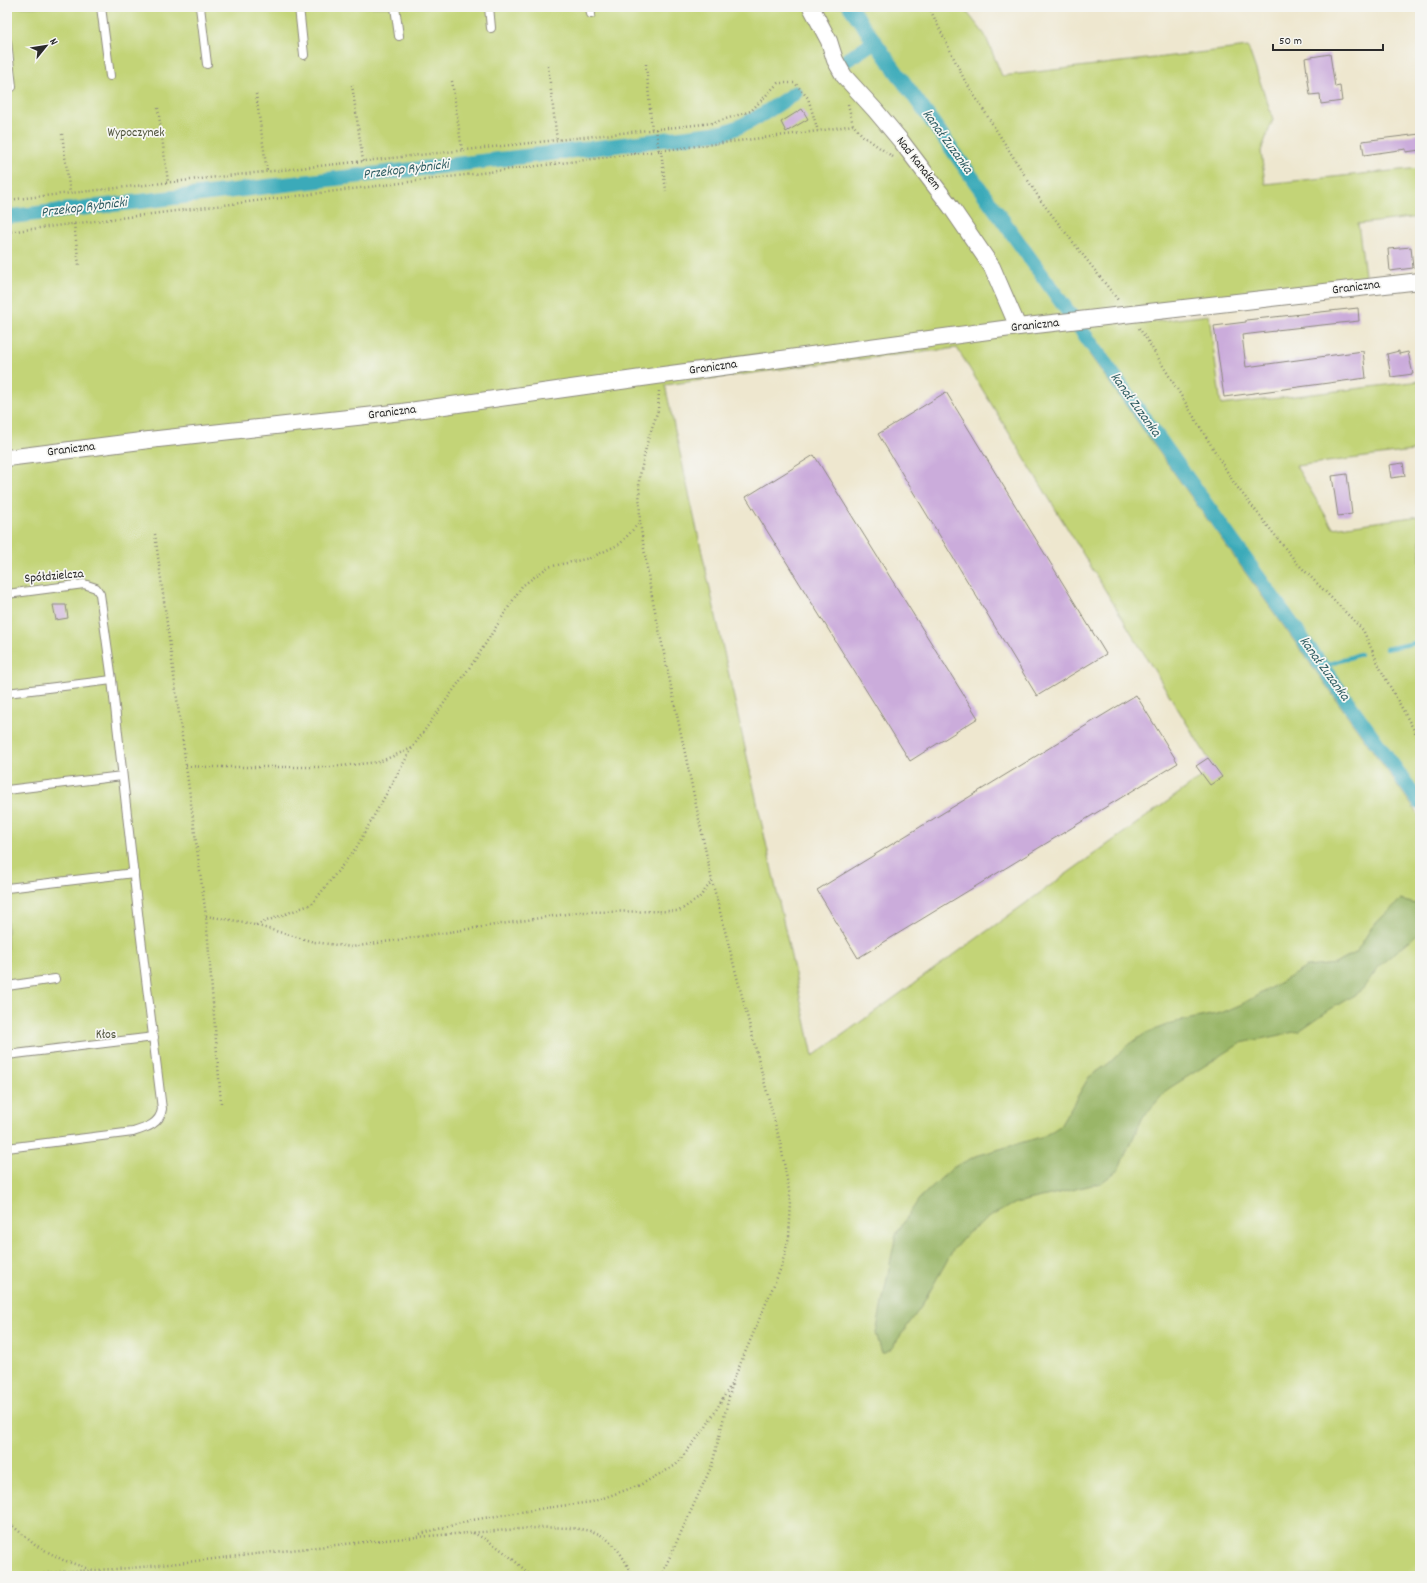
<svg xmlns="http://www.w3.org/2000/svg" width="1427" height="1583" font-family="Dekko,sans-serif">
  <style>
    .green { fill: #c3d477; stroke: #778051; fill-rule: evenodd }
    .forest { fill: #9ab668; stroke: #62704a }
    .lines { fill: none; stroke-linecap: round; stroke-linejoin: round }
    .stream { stroke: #3baab9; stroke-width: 4.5 }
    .canal { stroke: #3baab9; stroke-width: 15 }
    .building { fill: #cbacdb }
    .lane-casing { stroke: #8c897d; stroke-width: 10 }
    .street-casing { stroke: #8c897d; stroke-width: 18 }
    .path { stroke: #8c897d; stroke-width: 2.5; stroke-dasharray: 1 3; stroke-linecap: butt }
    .lane { stroke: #fff; stroke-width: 8 }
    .street { stroke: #fff; stroke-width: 16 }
    .labels { text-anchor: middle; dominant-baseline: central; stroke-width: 3.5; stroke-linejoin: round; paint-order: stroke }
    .park-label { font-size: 13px; fill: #51553e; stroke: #f6f6f2 }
    .street-label { font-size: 13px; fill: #2b2b2b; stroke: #f6f6f2 }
    .water-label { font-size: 14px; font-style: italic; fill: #315e64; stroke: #f6f6f2 }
  </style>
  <rect width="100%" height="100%" fill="#f6f6f2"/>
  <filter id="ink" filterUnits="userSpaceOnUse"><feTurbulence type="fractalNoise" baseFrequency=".025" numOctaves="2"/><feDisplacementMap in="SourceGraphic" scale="8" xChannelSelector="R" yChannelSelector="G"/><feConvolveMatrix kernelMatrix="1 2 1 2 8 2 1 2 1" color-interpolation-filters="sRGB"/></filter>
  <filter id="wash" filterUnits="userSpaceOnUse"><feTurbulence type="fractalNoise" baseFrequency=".012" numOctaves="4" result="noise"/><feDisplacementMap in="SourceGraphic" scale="16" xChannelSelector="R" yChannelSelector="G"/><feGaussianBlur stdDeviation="0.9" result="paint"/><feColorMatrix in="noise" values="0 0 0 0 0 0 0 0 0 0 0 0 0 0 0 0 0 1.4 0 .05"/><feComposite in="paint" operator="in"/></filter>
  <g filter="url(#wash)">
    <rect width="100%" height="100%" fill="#eee7cf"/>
    <path class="green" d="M7,7H963L985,35L1002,76L1248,47L1273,119L1261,151L1265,184L1420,168V217L1358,224L1366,282L1135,307L1144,323L1209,315L1221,405L1420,381V450L1296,466L1333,528L1420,516V796L1101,352L1089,354L1420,817V1576H7ZM957,348L1214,768L813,1056L665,385L819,364Z"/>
    <path class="forest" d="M1400,900L1420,905V932L1380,965L1361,991L1329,1010L1299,1031L1241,1043L1168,1089L1143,1117L1118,1170L1101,1183L1016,1203L993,1215L968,1233L953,1250L921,1307L891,1349L882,1353L876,1333L896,1234L919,1199L937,1182L954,1167L976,1156L1044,1136L1060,1126L1089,1077L1108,1064L1127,1046L1146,1033L1175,1022L1221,1013L1242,1004L1307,967L1335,964L1356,952L1372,927Z"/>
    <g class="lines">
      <g class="stream">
        <path d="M1386,649L1420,642"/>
        <path d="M1322,667L1360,654"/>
      </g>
      <g class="canal">
        <path d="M850,7L1420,803"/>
        <path d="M848,59L875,41"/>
        <path d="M7,217L537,155L725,132C751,124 772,108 795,93"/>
      </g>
    </g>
    <g id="blocks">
      <g class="building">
        <path d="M1330,54L1335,87L1340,86L1342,101L1321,104L1320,94L1310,95L1305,58Z"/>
        <path d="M802,109L808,119L786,132L781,122Z"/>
        <path d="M1420,134V150L1406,152V149L1364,155L1362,141Z"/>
        <path d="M1411,247L1413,268L1390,271L1388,249Z"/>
        <path d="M1358,308L1359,321L1276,330V331L1242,335L1246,367L1363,351L1366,378L1224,397L1214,326L1246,322V320Z"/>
        <path d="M1399,351V354L1408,352L1413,374L1391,377L1387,354Z"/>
        <path d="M946,392L1106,654L1037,696L878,434Z"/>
        <path d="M814,455L978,718L910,761L746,497Z"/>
        <path d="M1403,463L1405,476L1391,478L1389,465Z"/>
        <path d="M1347,474L1352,514L1338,516L1332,476Z"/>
        <path d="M53,605H66L68,618L56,620Z"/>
        <path d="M1136,695L1178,763L858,958L817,890Z"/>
        <path d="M1208,758L1222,777L1210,785L1196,766Z"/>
      </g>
    </g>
  </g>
  <g filter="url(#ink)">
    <use href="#blocks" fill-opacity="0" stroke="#8c897d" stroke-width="1"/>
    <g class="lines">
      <defs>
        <g id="lane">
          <path d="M101,7L110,76"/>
          <path d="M200,7L207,64"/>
          <path d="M299,7L304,55"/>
          <path d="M395,7L399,36"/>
          <path d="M489,7L491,28"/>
          <path d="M590,7L591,14"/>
          <path d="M7,42L12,87"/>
          <path d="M7,594L84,584L96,588L100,594L112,680L139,922L162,1109C160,1124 146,1128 133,1132L7,1148"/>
          <path d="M7,693L112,680"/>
          <path d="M7,790L122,776"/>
          <path d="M7,888L134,873"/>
          <path d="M7,986L55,979"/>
          <path d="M7,1055L154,1037"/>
        </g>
        <g id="street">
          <path d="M811,7L829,41L835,60L844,76L875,110L901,141L951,207L992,267L1018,327"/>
          <path d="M7,458L149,440L402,412L656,376L1018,327L1420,281"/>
        </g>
      </defs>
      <use href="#lane" class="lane-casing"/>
      <use href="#street" class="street-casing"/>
      <g class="path">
        <path d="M929,7L964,79L1041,201L1118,300"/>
        <path d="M646,64L652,130"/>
        <path d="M548,66L557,140"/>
        <path d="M452,81L462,150"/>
        <path d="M352,85L363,161"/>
        <path d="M256,94L267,172"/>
        <path d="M848,104L853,125L863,136L893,157"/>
        <path d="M158,108L168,182"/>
        <path d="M656,129L659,151"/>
        <path d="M62,134L70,193"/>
        <path d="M661,151L666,191"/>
        <path d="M7,200L713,123L751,111L778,83H795L808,98L818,131"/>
        <path d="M74,224L79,265"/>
        <path d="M7,232L818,131L853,125"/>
        <path d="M1139,328L1151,346L1234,483L1296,562L1363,630L1381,670L1420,741"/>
        <path d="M659,391L658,410L647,443L639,480L640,523L650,587L712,881L781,1146L791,1202L789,1237L781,1268L733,1381L712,1465L661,1576"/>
        <path d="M155,534L206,916L221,1103"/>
        <path d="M186,766L209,767H330L379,762L412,748"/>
        <path d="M206,916L244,922L314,942L352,947L579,912L679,911L699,898L712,881"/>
        <path d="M256,925L312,904L356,848L412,748L477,657L522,586L548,567L590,558L620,544L639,523"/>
        <path d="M7,1521L35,1545L63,1560L89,1569"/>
        <path d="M473,1533C497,1544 512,1558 531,1576"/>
        <path d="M416,1535L472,1520L545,1508L592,1502L640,1485L676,1465L706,1427L732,1383"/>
        <path d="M32,1576L47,1573C81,1570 116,1570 151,1566C261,1554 372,1539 483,1532C513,1530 572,1522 599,1534C616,1543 625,1559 632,1576"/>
      </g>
      <use href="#lane" class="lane"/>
      <use href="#street" class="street"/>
    </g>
  </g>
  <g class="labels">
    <g class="park-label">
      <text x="136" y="133">Wypoczynek</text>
      <text x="106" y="1035">Kłos</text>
    </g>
    <g class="street-label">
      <text transform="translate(918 164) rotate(52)">Nad Kanałem</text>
      <text transform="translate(1356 288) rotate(-7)">Graniczna</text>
      <text transform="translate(1035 326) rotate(-6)">Graniczna</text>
      <text transform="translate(713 368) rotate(-8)">Graniczna</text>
      <text transform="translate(392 413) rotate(-7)">Graniczna</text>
      <text transform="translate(71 450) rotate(-7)">Graniczna</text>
      <text transform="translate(54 577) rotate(-5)">Spółdzielcza</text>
    </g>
    <g class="water-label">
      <text transform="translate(947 142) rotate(54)">kanał Zuzanka</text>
      <text transform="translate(406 170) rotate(-7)">Przekop Rybnicki</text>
      <text transform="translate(84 208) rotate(-7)">Przekop Rybnicki</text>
      <text transform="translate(1135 405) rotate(54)">kanał Zuzanka</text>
      <text transform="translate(1324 669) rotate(54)">kanał Zuzanka</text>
    </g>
  </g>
  <rect width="1427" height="1583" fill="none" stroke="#f6f6f2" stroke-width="24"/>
  <g transform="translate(46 46) rotate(60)" stroke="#f6f6f2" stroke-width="3" paint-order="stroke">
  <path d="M0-3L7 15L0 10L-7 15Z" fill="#2b2b2b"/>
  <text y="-6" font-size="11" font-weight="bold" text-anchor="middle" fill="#2b2b2b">N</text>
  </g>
  <path d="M1273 44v6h110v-6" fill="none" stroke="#2b2b2b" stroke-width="2"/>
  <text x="1279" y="44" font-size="12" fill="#2b2b2b" stroke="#f6f6f2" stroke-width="3" paint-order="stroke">50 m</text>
</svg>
